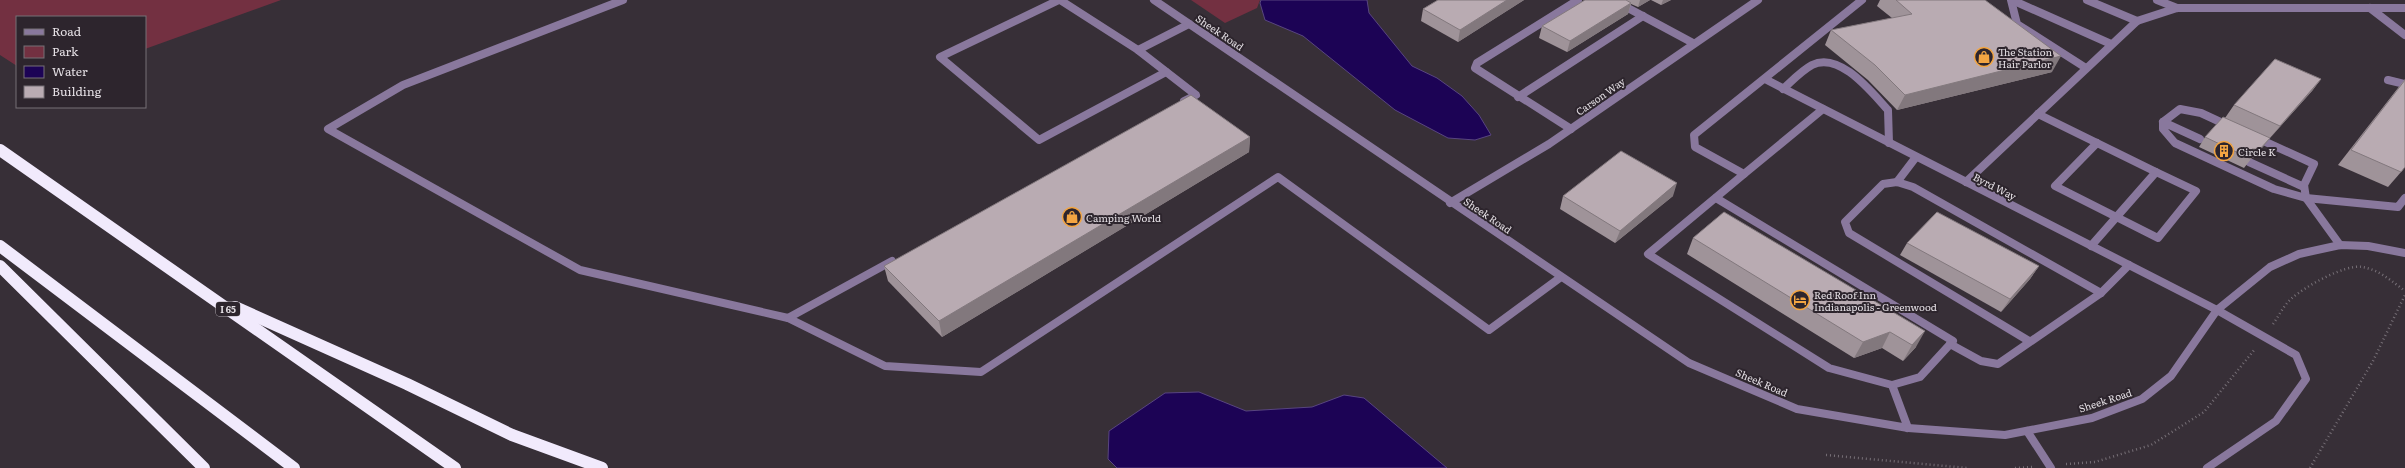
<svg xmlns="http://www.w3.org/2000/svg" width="2405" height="468" font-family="Literata,serif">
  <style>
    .green { fill: #733041 }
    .water { fill: #1c0355; stroke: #584580 }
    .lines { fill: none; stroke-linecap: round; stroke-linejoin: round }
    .path { stroke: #766f76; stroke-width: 2.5; stroke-dasharray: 1 3; stroke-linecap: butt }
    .service { stroke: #89789d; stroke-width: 8 }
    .minor { stroke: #89789d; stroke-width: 8 }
    .tertiary { stroke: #89789d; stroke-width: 8 }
    .motorway { stroke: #f1eafc; stroke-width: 12 }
    .wall { fill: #9f9399 }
    .shaded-wall { fill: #82787d }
    .building { fill: #b9abb2; stroke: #82787d }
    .labels { text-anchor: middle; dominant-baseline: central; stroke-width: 4; stroke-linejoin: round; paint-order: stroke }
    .shield { fill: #2d252d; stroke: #aea8ae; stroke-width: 1 }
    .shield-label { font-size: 9px; font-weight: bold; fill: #e5e0e5 }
    .street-label { font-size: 10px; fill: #e5e0e5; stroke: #2d252d }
    .poi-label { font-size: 10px; fill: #e5e0e5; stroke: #2d252d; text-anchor: start }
  </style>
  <rect width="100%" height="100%" fill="#372f37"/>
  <g class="green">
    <path d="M0,0H281L145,49V17H17V66L0,55Z"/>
    <path d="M1191,0H1260L1257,8L1225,23Z"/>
  </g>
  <g class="water">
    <path d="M1261,0H1367L1369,13L1412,66L1437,78L1462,96L1479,115L1491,135L1475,140L1448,138L1395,110L1303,36L1265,20L1260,3Z"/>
    <path d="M1199,392L1246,411L1312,407L1344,395L1364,398L1447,468H1117L1108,459L1109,431L1165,393Z"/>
  </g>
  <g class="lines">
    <g class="path">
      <path d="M2273,324C2279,316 2283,306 2291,299C2304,287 2345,264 2362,267C2378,269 2393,282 2405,291"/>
      <path d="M1826,455L1967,468"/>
      <path d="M2066,464L2095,462L2151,445L2204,412L2255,349"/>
      <path d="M2015,468L2033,467"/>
      <path d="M2310,468L2373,361L2405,295"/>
    </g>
    <g class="service">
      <path d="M623,0L403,85L328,129L580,270L788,318"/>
      <path d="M1059,0L940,57L1039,140L1166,72"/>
      <path d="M1060,0L1138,50"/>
      <path d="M1613,0L1693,43"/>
      <path d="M2011,0L2017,24L2086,68"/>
      <path d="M2012,0L2111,44"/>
      <path d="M2087,0L2137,21"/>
      <path d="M2157,0L2177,8"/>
      <path d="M2370,8L2405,35"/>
      <path d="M2388,80L2405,84"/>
      <path d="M1783,89C1792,81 1801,71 1812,65C1840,51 1872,93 1888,110L1889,143"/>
      <path d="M1518,97L1643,16"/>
      <path d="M1184,101L1196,95L1138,50L1189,24"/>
      <path d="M1823,109L1744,174L1695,147L1694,135L1862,0"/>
      <path d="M2038,114L2156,172L2091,246"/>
      <path d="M2163,122L2180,109L2201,113L2229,126"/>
      <path d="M1571,129L1475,68L1477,63L1578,0"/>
      <path d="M2257,138L2314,164L2304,185L2306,198L2340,245"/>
      <path d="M2200,139L2163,122V129L2175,143L2274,189L2306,198L2398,207L2405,198"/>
      <path d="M2097,143L2055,186L2158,238L2196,191L2156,172"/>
      <path d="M2249,162L2304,187"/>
      <path d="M1744,174L1648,254L1829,368L1892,385L1908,428"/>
      <path d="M1897,182L1916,157"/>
      <path d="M1966,182L2137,21L2177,8H2405"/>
      <path d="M1716,198L1953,341L1920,377L1892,385"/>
      <path d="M1450,203L1549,144L1758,0"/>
      <path d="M892,261L788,318L885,366L981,372L1278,177L1489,330L1561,277"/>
      <path d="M2029,341L1849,233L1845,222L1883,184L1897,182L1913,187L2101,293"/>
      <path d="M1950,344L1981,361L1998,364L2101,293L2129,265"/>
      <path d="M2027,431L2051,468"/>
      <path d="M2207,468L2276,421L2306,379L2296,355L2217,310"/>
    </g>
    <path class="minor" d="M1765,79L2217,310"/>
    <path class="tertiary" d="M1154,0L1689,363L1797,409L1908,428L2005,435L2092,418L2142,399L2171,376L2217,310L2270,267L2299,254L2340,245L2368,246L2405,253"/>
    <g class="motorway">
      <path d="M0,150L455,468"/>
      <path d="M0,246L294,468"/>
      <path d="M0,266L204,468"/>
      <path d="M235,307L407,384L512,435L602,468"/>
    </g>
  </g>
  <g class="wall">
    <path d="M1438,0H1524L1458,42L1421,21L1423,9Z"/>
    <path d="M1585,0H1650L1638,7L1631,4L1628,14L1567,52L1539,38L1542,26Z"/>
    <path d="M1651,0H1671L1661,5Z"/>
    <path d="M1880,0H1985L2052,72L1897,110L1868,80L1825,45L1831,30L1892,18L1877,6Z"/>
    <path d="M2321,79L2312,91L2270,138L2253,158H2251V159L2244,168L2199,147L2205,137L2225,118L2234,105Z"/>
    <path d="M2405,79L2401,172L2388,187L2338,165Z"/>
    <path d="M1250,137L1249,152L942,337L888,281L884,266Z"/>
    <path d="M1563,196H1673L1615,243L1560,209Z"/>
    <path d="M1724,212L1916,347L1903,361L1882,348L1854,358L1687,254L1693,238Z"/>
    <path d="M1907,243L2039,266L2030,279L2001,312L1900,255Z"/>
  </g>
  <g class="shaded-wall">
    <path d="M1507,0H1524L1458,42L1460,30Z"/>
    <path d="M1640,0H1650L1638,7Z"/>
    <path d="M1663,0H1671L1661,5Z"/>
    <path d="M1631,3L1628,14L1567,52L1570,41Z"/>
    <path d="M2061,56L2052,72L1897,110L1905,95Z"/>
    <path d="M2321,79L2312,91L2270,138L2280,126Z"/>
    <path d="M1250,137L1249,152L942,337L939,321Z"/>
    <path d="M2270,138L2263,147L2253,158L2260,149Z"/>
    <path d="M1677,183L1673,196L1615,243L1620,231Z"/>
    <path d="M2039,266L2030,279L2001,312L2010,299Z"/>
    <path d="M1925,331L1916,347L1903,361L1912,345Z"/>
    <path d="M1890,332L1882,348L1854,358L1863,342Z"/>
  </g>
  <g class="building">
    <path d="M1438,0H1507L1460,30L1423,9Z"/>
    <path d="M1585,0H1626L1631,3L1570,41L1542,26Z"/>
    <path d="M1896,0H1985L2061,56L1905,95L1875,65L1831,30L1912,14Z"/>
    <path d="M2275,59L2321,79L2280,126L2234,105Z"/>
    <path d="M2405,80V167L2401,172L2351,150Z"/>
    <path d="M1191,95L1250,137L939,321L884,266Z"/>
    <path d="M2223,117L2270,138L2260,149H2252L2251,159L2205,137Z"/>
    <path d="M1621,151L1677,183L1620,231L1563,196Z"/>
    <path d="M1724,212L1925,331L1912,345L1890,332L1863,342L1693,238Z"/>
    <path d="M1937,212L2039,266L2010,299L1907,243Z"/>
  </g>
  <defs>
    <symbol id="shop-ring" viewBox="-11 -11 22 22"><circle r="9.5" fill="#2d252d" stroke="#f3a542" stroke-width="1.5"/><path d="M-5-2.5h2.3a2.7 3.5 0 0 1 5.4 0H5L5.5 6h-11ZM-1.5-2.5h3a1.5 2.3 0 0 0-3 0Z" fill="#f3a542"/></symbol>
    <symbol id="building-ring" viewBox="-11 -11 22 22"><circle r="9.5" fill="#2d252d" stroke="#f3a542" stroke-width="1.5"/><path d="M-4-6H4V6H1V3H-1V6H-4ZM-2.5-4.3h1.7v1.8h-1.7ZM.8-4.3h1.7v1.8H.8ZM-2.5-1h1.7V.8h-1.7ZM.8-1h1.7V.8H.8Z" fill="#f3a542"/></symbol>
    <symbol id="hotel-ring" viewBox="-11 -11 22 22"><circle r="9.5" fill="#2d252d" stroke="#f3a542" stroke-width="1.5"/><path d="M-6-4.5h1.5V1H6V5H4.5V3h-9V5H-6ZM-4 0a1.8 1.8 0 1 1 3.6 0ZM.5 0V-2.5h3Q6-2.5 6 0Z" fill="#f3a542"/></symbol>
  </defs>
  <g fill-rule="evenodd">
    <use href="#shop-ring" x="1973" y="46" width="22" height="22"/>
    <use href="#building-ring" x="2213" y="140" width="22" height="22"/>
    <use href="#shop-ring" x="1061" y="206" width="22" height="22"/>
    <use href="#hotel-ring" x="1789" y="289" width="22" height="22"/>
  </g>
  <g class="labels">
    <rect class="shield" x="216" y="302" width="24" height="14" rx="3"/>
    <g class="shield-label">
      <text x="228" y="309">I 65</text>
    </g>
    <g class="street-label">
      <text transform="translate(1220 32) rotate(34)">Sheek Road</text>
      <text transform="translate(1600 96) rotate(-35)">Carson Way</text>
      <text transform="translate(1995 186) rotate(27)">Byrd Way</text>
      <text transform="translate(1488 215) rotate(34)">Sheek Road</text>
      <text transform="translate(1762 382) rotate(23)">Sheek Road</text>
      <text transform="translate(2105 400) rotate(-18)">Sheek Road</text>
    </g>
    <g class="poi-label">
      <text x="1998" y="51">The Station<tspan x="1998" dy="12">Hair Parlor</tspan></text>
      <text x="2238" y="151">Circle K</text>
      <text x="1086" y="217">Camping World</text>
      <text x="1814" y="294">Red Roof Inn<tspan x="1814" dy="12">Indianapolis - Greenwood</tspan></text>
    </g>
  </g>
  <rect x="16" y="16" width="130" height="92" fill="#2d252d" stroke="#777077"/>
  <rect x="24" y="29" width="20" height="6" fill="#89789d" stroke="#777077"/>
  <text x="52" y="36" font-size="12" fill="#e5e0e5">Road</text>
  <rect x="24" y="46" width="20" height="12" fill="#733041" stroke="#777077"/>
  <text x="52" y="56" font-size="12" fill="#e5e0e5">Park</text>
  <rect x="24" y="66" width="20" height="12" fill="#1c0355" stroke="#777077"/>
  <text x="52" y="76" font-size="12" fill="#e5e0e5">Water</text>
  <rect x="24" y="86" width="20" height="12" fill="#b9abb2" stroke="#777077"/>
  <text x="52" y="96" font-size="12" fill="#e5e0e5">Building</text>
</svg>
